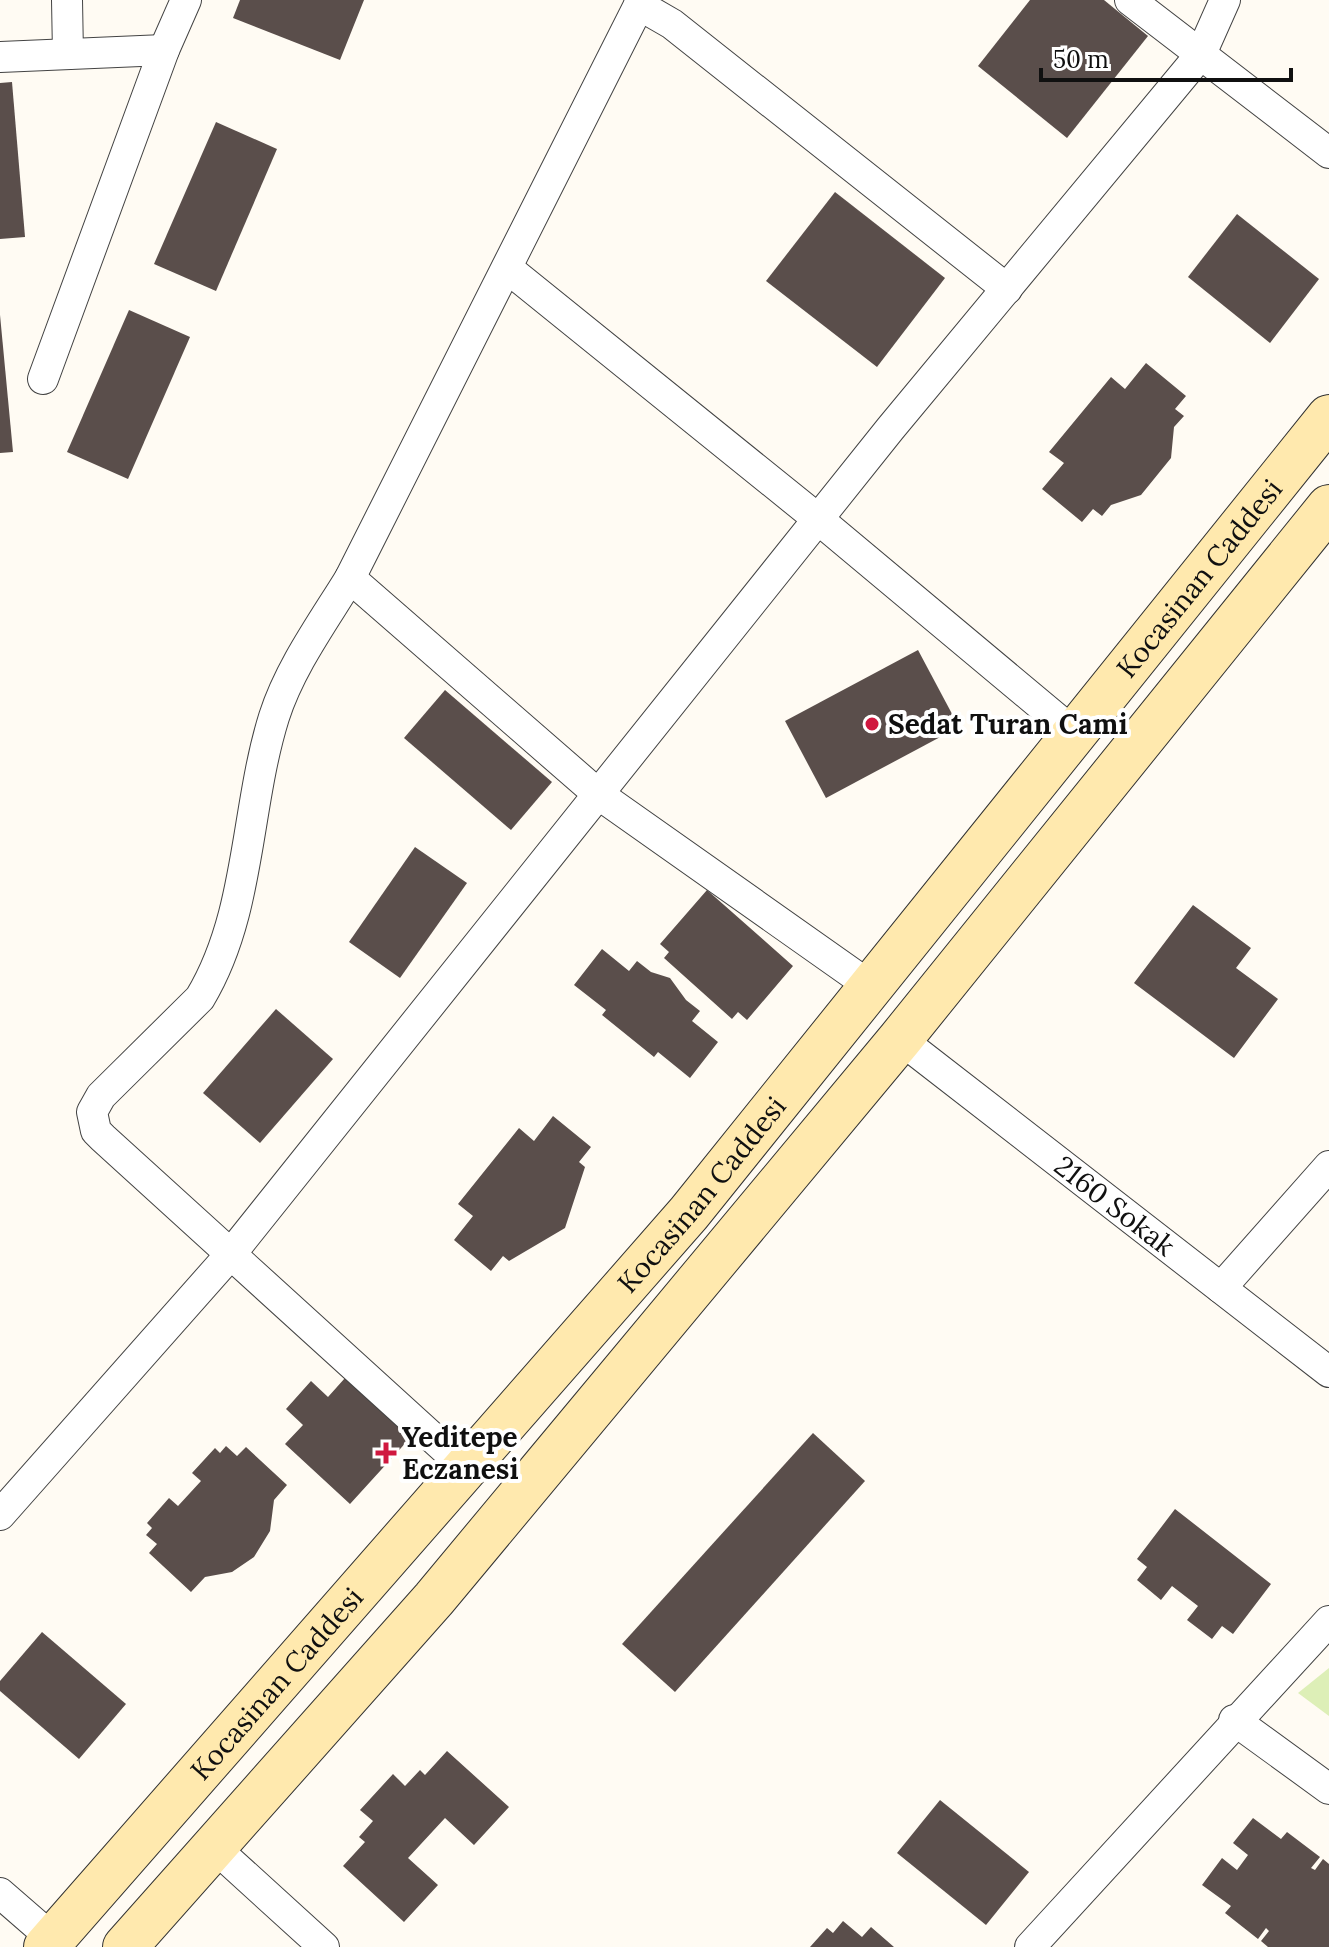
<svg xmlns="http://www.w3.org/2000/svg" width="1329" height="1947" font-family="Lora,serif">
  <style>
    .green { fill: #ddefb7 }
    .building { fill: #5a4e4b }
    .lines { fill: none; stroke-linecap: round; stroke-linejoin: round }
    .minor-casing { stroke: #434343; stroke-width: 32 }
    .secondary-casing { stroke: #323232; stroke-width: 46 }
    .minor { stroke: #fff; stroke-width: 30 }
    .secondary { stroke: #ffe9ae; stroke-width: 44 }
    .poi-dot { fill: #d0183f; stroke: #fff; stroke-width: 3 }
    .labels { text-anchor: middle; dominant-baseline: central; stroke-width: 8; stroke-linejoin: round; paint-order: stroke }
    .street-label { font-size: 28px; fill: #101010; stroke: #fff }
    .poi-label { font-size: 28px; font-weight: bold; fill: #101010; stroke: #fff; text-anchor: start }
  </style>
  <rect width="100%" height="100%" fill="#fffbf3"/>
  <path class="green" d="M1329,1668V1716L1298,1693Z"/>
  <g class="building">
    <path d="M240,0H364L340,60L233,18Z"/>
    <path d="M1030,0H1104L1148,36L1067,138L978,66Z"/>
    <path d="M12,82L25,237L0,239V83Z"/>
    <path d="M216,122L277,149L216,291L154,264Z"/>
    <path d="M835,192L945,278L877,367L766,281Z"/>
    <path d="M1237,214L1319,279L1270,343L1188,277Z"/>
    <path d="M129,310L190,337L128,479L67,452Z"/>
    <path d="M0,315L13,452L0,453Z"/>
    <path d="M1146,363L1186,396L1175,409L1184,416L1174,427L1171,458L1141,495L1111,505L1102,516L1093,509L1082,522L1042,489L1064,463L1049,452L1111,377L1125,389Z"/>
    <path d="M918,650L959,727L826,798L785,721Z"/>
    <path d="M445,690L552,782L511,830L404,738Z"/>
    <path d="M415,847L467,883L400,978L349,942Z"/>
    <path d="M707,890L793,966L747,1020L738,1012L732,1019L664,958L669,952L660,944Z"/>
    <path d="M1193,905L1251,948L1236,968L1278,999L1234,1058L1134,983Z"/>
    <path d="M602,949L629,971L637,961L651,972L670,978L686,1000L700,1011L692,1021L718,1042L690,1078L658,1052L654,1057L602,1015L606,1010L574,985Z"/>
    <path d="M276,1009L333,1059L260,1143L203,1093Z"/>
    <path d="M553,1116L591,1147L579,1162L585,1167L565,1228L509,1261L503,1256L491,1271L454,1240L473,1216L458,1204L519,1128L534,1141Z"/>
    <path d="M345,1378L411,1437L350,1504L285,1444L303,1425L286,1409L311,1381L328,1397Z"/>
    <path d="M813,1433L865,1481L675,1692L622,1644Z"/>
    <path d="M226,1446L237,1456L246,1447L287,1485L274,1500L270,1531L254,1557L232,1572L205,1577L191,1592L149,1553L157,1544L146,1535L152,1528L147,1523L169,1498L178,1506L201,1481L192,1473L215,1448L220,1453Z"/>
    <path d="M1175,1509L1271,1584L1233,1634L1222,1626L1212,1639L1187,1620L1198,1606L1172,1586L1161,1600L1137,1580L1147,1567L1137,1559Z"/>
    <path d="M42,1632L126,1704L79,1759L0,1691V1681Z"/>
    <path d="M447,1751L509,1807L474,1845L445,1818L408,1858L438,1885L404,1922L343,1866L365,1842L359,1837L373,1821L360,1810L393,1774L405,1786L420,1770L425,1775Z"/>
    <path d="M940,1800L1029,1872L986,1925L897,1853Z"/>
    <path d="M1253,1818L1281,1839L1287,1832L1320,1857L1311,1868L1315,1870L1323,1859L1329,1864V1947H1268L1261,1941L1269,1931L1266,1928L1258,1939L1225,1913L1231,1906L1202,1885L1222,1858L1237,1870L1248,1855L1233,1843Z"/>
    <path d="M843,1921L862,1937L871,1927L894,1947H810L827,1928L833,1933Z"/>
  </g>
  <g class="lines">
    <defs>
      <g id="minor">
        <path d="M67,0L68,54"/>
        <path d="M642,0L639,5L672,24L1007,289"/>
        <path d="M1130,0L1329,153"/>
        <path d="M0,57L164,50"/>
        <path d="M507,268L818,519L1074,733"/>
        <path d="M43,379L164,50L186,0"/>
        <path d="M350,578L598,794L870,986"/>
        <path id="s1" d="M900,1039L1329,1372"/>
        <path d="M1221,1288L1329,1166"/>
        <path d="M466,1468L103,1138L96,1131L92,1112L101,1096L200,998C251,913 245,810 274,717C290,667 323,622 350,578L639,5"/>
        <path d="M0,1515L230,1255L890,429L1201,54L1225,0"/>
        <path d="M1234,1720L1329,1789"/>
        <path d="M214,1847L324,1947"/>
        <path d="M0,1893L53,1939"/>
        <path d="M1030,1947L1329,1621"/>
      </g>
      <g id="secondary">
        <path id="s2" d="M46,1947L689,1213L1329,417"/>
        <path d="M125,1947L434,1599L900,1039L1329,507"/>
      </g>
    </defs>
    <use href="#minor" class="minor-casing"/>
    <use href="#secondary" class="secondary-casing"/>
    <use href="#minor" class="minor"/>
    <use href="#secondary" class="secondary"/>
  </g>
  <g class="poi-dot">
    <circle cx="872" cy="724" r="8"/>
    <path d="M382 1441h8v8h8v8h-8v8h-8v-8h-8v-8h8z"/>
  </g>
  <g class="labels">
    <g class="street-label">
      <text stroke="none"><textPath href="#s2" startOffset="1790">Kocasinan Caddesi</textPath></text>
      <text stroke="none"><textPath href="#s2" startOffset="998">Kocasinan Caddesi</textPath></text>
      <text stroke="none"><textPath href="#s1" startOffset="272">2160 Sokak</textPath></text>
      <text stroke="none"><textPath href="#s2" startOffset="350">Kocasinan Caddesi</textPath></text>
    </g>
    <g class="poi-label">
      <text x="888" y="724">Sedat Turan Cami</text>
      <text x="402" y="1437">Yeditepe<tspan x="402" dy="32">Eczanesi</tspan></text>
    </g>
  </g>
  <path d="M1041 68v12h250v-12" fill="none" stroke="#101010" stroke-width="4"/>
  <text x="1053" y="68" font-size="24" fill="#101010" stroke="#ffffff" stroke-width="6" paint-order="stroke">50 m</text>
</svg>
